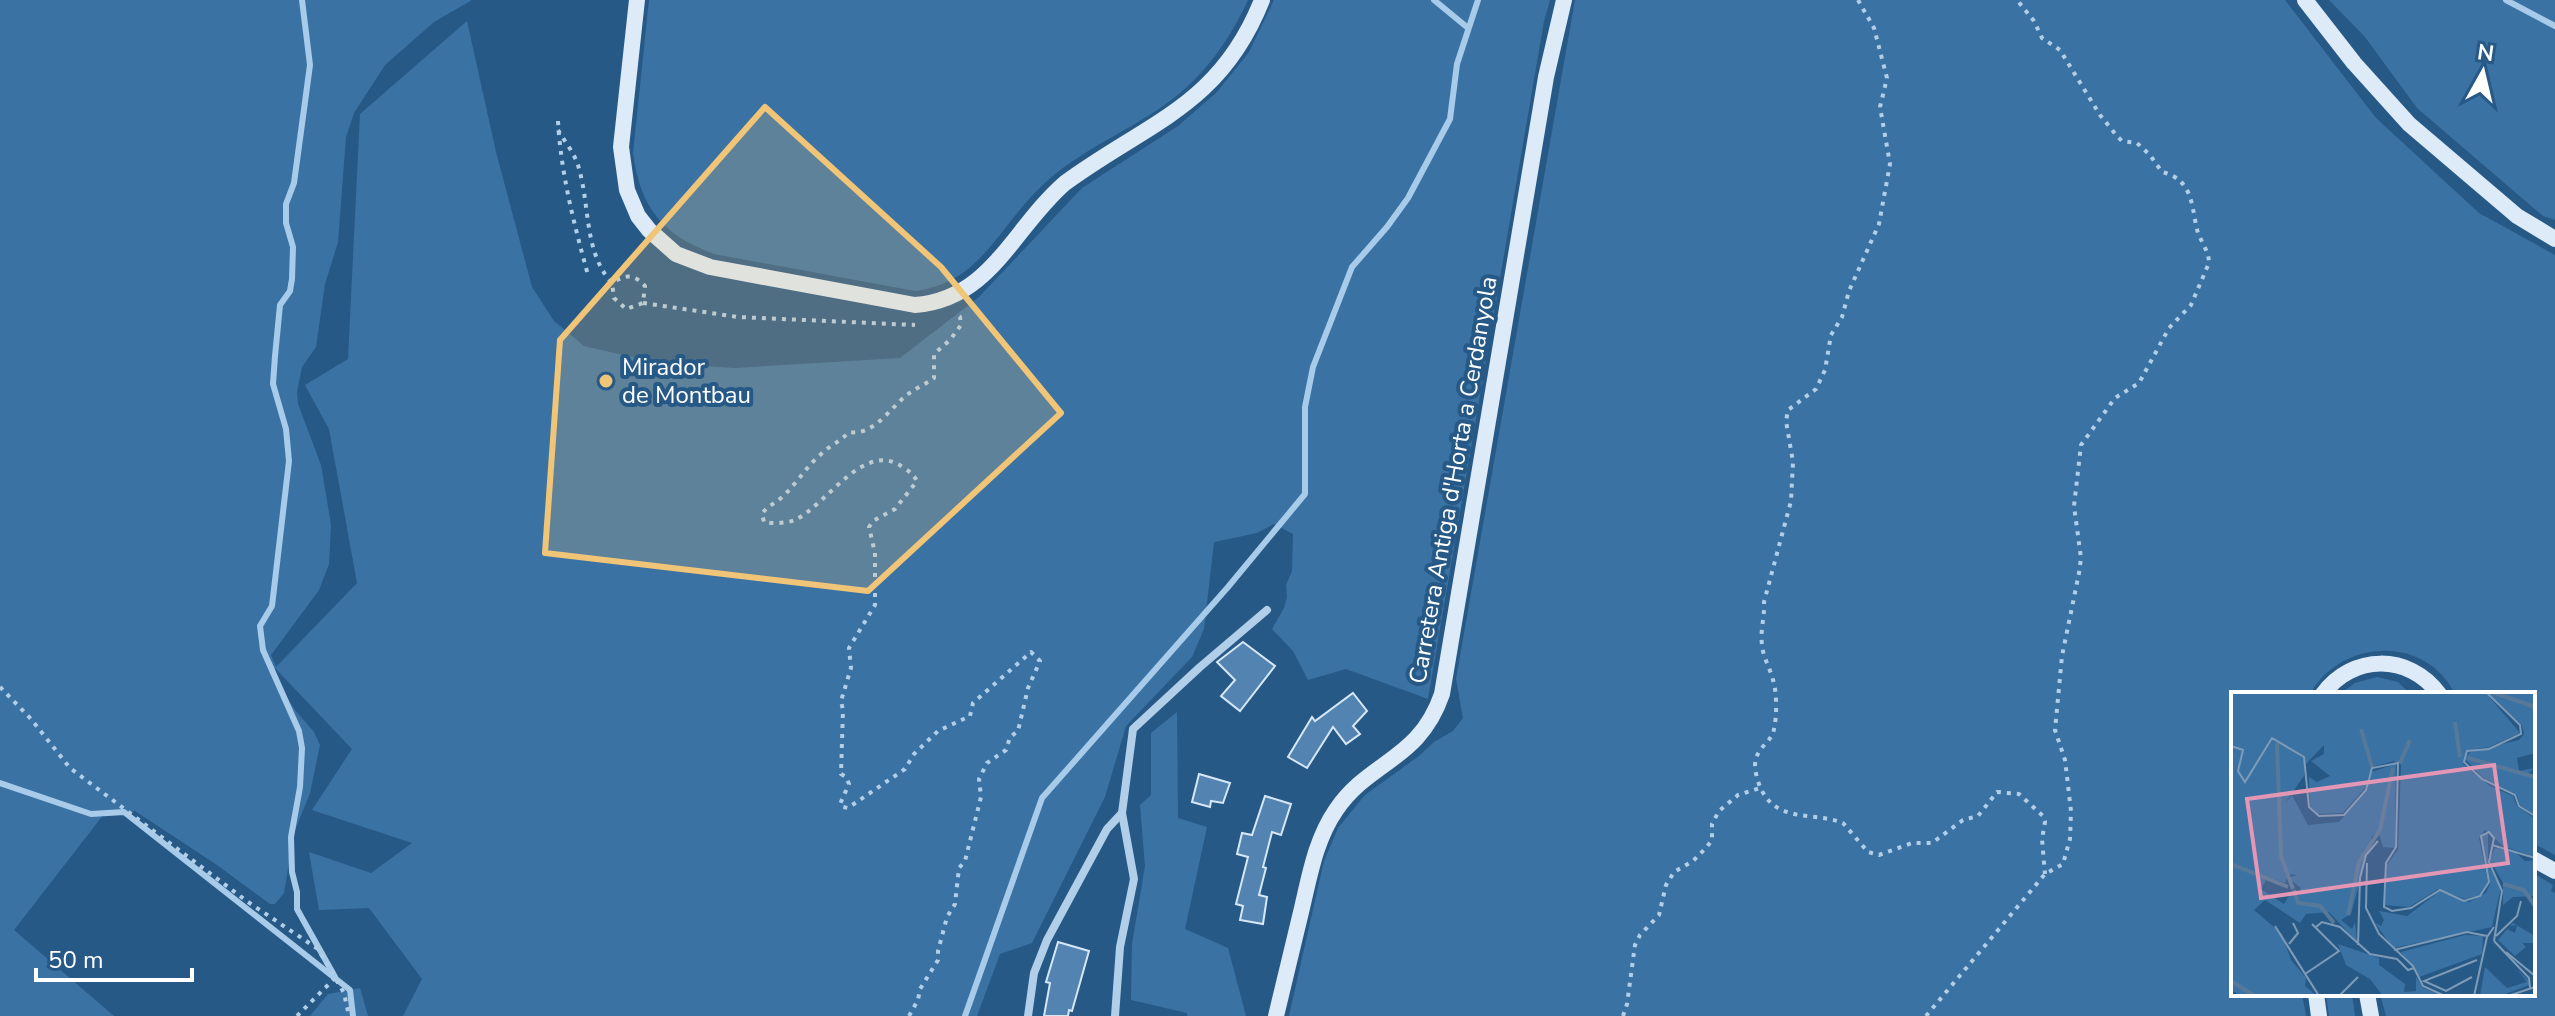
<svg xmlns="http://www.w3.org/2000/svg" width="2555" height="1016" font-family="'Nunito Sans',sans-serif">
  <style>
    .green { fill: #3b72a4 }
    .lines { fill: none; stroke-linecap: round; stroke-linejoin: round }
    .stream { stroke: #a7cbe9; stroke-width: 6 }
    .building { fill: #5384b1; stroke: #d6e8f7; stroke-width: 2 }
    .path { stroke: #b2cfe9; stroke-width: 4; stroke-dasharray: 4 6; stroke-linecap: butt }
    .street { stroke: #b2cfe9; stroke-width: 8 }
    .secondary { stroke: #ddeaf7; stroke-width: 16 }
    .marked { fill: #f1c578; fill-opacity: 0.2; stroke: #f1c578; stroke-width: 6; stroke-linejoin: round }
    .poi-dot { fill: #f1c578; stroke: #275987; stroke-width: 3 }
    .labels { text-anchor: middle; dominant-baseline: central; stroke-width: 8; stroke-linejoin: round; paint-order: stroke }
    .poi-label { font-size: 24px; fill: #fff; stroke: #275987; text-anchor: start }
    .street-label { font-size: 24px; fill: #fff; stroke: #275987 }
    .inset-river { fill: none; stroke: #56799a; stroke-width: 4 }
    .inset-road { fill: none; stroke: #7d9bb7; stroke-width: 2 }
    .view { fill: #e497b5; fill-opacity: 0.15; stroke: #e497b5; stroke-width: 4 }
    .inset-edge { fill: none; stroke: #fff; stroke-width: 4 }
  </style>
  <rect width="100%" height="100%" fill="#275987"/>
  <g class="green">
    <path d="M0,0H472L434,22L385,65L354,113L346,137L338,242L325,284L316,347L302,367L297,392L298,404L321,465L331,525L329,564L319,590L271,655L276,667L357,583L329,429L305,385L348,359L360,114L467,21L496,152L532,287L554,321L584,346L657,363L735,368L900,358L979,297L1082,188L1178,126L1217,92L1249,52L1274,0H1550L1544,21L1428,699L1346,669L1308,680L1293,651L1272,629L1284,608L1287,597L1286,585L1292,571L1293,534L1274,524L1257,533L1214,542L1204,629L1192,657L1126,726L1105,797L1032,943L1000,954L977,1016H403L422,979L369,908L319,910L309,852L371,873L412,843L312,810L352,749L275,668L273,675L295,710L314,732L320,745L310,793L294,833L284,893L275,904H270L217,865L135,811L104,814L14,930L114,1016H0Z"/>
    <path d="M649,0H1248C1230,39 1205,75 1170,101C1131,130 1084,148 1047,181C1001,221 983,283 915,291L714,254C663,235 640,208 633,153Z"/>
    <path d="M1575,0H2285L2376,118L2479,213L2555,255V855L2533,843V694H2455C2425,634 2341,639 2310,694H2233V994H2302L2306,1016H1289L1324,861L1338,828L1365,795L1419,756L1434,742L1453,731L1463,718L1456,679Z"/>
    <path d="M2329,0H2555V220L2543,216L2417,108L2365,37Z"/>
    <path d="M2377,677L2398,682L2410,694H2340L2355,683Z"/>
    <path d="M1177,712L1178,818L1207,827L1185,929L1228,948L1246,1016H1187V1013L1131,1000L1132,944L1145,866L1140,805L1151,795V733Z"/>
    <path d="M2533,873L2553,885L2551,891L2555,893V1016H2386L2380,994H2533Z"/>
    <path d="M360,988L368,1016H310L328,994Z"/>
    <path d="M2326,994H2352L2355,1016H2329Z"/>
  </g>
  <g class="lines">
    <g class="stream">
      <path d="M302,0L310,65L294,183L286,204V223L293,247L292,279L290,291L280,305L275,356L273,384L286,429L289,461L272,606L260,626L263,650L299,731L302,748L300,787L291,837L292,872L297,892V909L335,977"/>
      <path d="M1434,0L1468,28"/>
      <path d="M2506,0L2555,26"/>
      <path d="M0,783L91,814L124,812L350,990L353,1016"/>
      <path d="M965,1016L1042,798L1228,587L1305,494V407L1313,367L1352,267L1387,227L1408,198L1450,119L1457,64L1478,0"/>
    </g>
  </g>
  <g class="building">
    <path d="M1243,642L1275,666L1240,711L1221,696L1235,680L1217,662Z"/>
    <path d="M1353,693L1367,711L1353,726L1360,734L1346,744L1333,727L1307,768L1288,757L1312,717L1315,721Z"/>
    <path d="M1199,774L1230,783L1223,803L1211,801L1210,807L1192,802Z"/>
    <path d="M1265,796L1291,804L1281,835L1272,832L1263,867L1266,868L1259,895L1267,897L1263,924L1240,920L1243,906L1236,904L1248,857L1237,854L1242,833L1252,835Z"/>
    <path d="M1058,942L1089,951L1072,1011L1069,1010L1068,1016H1044L1050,983L1046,982Z"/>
  </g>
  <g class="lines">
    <g class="path">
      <path d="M1858,0L1874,28L1887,78L1880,107L1890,164L1879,224L1849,291L1842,317L1831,335L1825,370L1816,389L1788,410L1786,421L1793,462L1791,501L1764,602C1765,616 1760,630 1762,645C1763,657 1770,668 1773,680C1777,692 1777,716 1774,729C1772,743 1755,747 1755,766C1756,780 1762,795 1772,804C1792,820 1822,814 1843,823L1868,852L1879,855L1912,843H1932L1963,820L1978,816L1997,792L2019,794L2043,816L2045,822L2042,839L2045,874"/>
      <path d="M558,121C561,174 574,224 588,275"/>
      <path d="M558,130C565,142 576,155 579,169C590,206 584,253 612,283C626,274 634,274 645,286L643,303L626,309L614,298L612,283"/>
      <path d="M643,303L738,317L915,325"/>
      <path d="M0,687L31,719L70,768L248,902L318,949L344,993L349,1016"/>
      <path d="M297,1016L335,978"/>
      <path d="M909,1016L918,1000L920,989L938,960V951L947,917L955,904L959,868L965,861L981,797L979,779L987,763L1006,750L1010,737L1018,731L1028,688L1040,661L1031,652L973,703L970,716L938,731L914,754L905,769L848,808L843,807L840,804L849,784L846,777L841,774L843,710L841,701L851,668L849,648L875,605V553L869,527L873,521L895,509L917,481C914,475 910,472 904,468C865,438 828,504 795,520C787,523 773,524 764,522L762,514C767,506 774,504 781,498C796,485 805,468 820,455C830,445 840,442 849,432C874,436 890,408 907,395C915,388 925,385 934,378V354L950,340L961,325L960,317L955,314"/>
      <path d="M1623,1016L1627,1004L1635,945L1640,935L1659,915L1666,885L1674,872L1693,861L1706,848L1712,840V824L1719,811L1738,795L1760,788"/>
      <path d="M1926,1016L2045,874L2063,864L2070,839L2071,811L2065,760L2055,730L2062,656L2079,573L2081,558L2074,506L2081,445L2115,398L2139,383L2169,328L2191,305L2209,263C2209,252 2202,243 2198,233C2191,209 2195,180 2162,172L2150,155L2137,143L2122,141L2117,136L2100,115L2060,50L2042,38L2034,21L2017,0"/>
    </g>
    <g class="street">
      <path d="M1028,1016L1034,973L1047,940L1107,829L1122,813L1133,729L1200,667L1267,610"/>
      <path d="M1115,1016L1120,947L1134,879L1122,813"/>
    </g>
    <g class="secondary">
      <path d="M637,0L621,147L627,190L638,216L649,230L676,254L710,267L915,305C991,299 1013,228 1065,183C1148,122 1220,106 1262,0"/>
      <path d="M2305,0L2354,63L2409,124L2517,216L2555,239"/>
      <path d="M2323,694C2352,654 2409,653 2439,694"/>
      <path d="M2533,859L2555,871"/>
      <path d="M2316,994L2319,1016"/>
      <path d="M2367,994L2371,1016"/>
      <path d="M1276,1016C1285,980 1293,944 1302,908C1310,874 1316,839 1336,810C1370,760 1419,761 1442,694L1546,77L1564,0"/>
    </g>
  </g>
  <path class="marked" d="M765,107L941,267L1061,413L868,591L545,553L560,340Z"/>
  <circle class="poi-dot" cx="606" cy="381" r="8"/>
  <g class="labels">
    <g class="poi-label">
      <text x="622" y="367">Mirador<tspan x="622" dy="28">de Montbau</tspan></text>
    </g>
    <g class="street-label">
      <text transform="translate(1453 480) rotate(-80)">Carretera Antiga d'Horta a Cerdanyola</text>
    </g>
  </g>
  <g transform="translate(2231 692)">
    <rect width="304" height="304" fill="#275987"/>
    <path d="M0,0H254L289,41L258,55L237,58L232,72L259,94L282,104L286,114L303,126L304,165L272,154L254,138L248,146L257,190L249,203L234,207L207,197L178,215L153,213L156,173L167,157L170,73L163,69L141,75L134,96L112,121L87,122L79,114L78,85L86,90L99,84L80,69L93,62V53L75,72L73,84L53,112L61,103L77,133L108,130L136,98L140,80L165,72L164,156L152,155L148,142L141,144L120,222L110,228L121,237L124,230L126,250L98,220L75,222L69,231L34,208L23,218L51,242L60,268L75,286L74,294L86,304H11L0,298ZM57,182L66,183L57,186L70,196L67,204L61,199L53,212L30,197L37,185L54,191ZM256,0H304V61L286,66L288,79L304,76L296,82L304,88V123L289,113L286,103L251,85L234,67L239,60L288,48L293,42L291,33ZM257,141V173L270,195L261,235L162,256L144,231L150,234L153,228L148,219L176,224L209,199L238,210L255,201L259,192L251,145ZM264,156L283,159L294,169L304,168V204L282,205L272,213V191L259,168ZM282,231L302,243L304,238V251H291L295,255L284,264L267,248L276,237L284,241L286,233L279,234ZM234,243L252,244L251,262L188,285L170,260ZM107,252L148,266V273L174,292L173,300L185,299V285L192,296L211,304H152L139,287L115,273ZM254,275L276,296L296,290L286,277L297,288L298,293L269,304H249Z" fill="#3b72a4" fill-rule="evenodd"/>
    <path class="inset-river" d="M261,0L304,15M224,30L229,65M130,37L141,75M46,51L50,164L62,197M237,66L304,85M169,71L179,48M0,172L57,195M272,192L293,198L304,214M63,198L67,211L89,214L103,231M117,223L128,170L149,138L162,76M0,289L24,304"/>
    <path class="inset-road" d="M255,0L289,33L290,42L258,57L236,59L233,70L251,87L284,103L288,114L304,124M0,54L12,58L7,79L14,90L41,46L73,65L78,115L88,124L113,123L135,98L141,76L167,71L165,155L155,171L153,215L161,219L180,216L209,198L233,209L249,204L258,190L250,144L258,140L263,146L258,170L271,199L263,249M261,153L304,166M136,171L135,216L148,242L182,274L192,294L214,304M44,234L88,304M85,235L91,230L109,235L139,262L166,267L177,278L183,276M265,244L286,224L290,209M263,249L298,286L299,296M58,252L67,241L62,231M127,253L129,186L135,163L147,149M163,258L236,240L256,244M275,260L304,284M74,282L108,259L81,232M241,285L215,299L193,289L246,268M108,304L127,285M243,304L256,245L263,235M277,304L304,295"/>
    <path class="view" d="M263,73L277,171L30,206L16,107Z"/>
    <rect width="304" height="304" class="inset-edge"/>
  </g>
  <g transform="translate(2483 72) rotate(8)" stroke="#275987" stroke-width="6" paint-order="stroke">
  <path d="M0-6L14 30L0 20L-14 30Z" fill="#ffffff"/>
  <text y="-12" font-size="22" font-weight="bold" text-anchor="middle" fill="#ffffff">N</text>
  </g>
  <path d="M36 968v12h156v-12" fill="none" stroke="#ffffff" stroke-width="4"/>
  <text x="48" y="968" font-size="24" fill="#ffffff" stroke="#275987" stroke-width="6" paint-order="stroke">50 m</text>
</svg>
